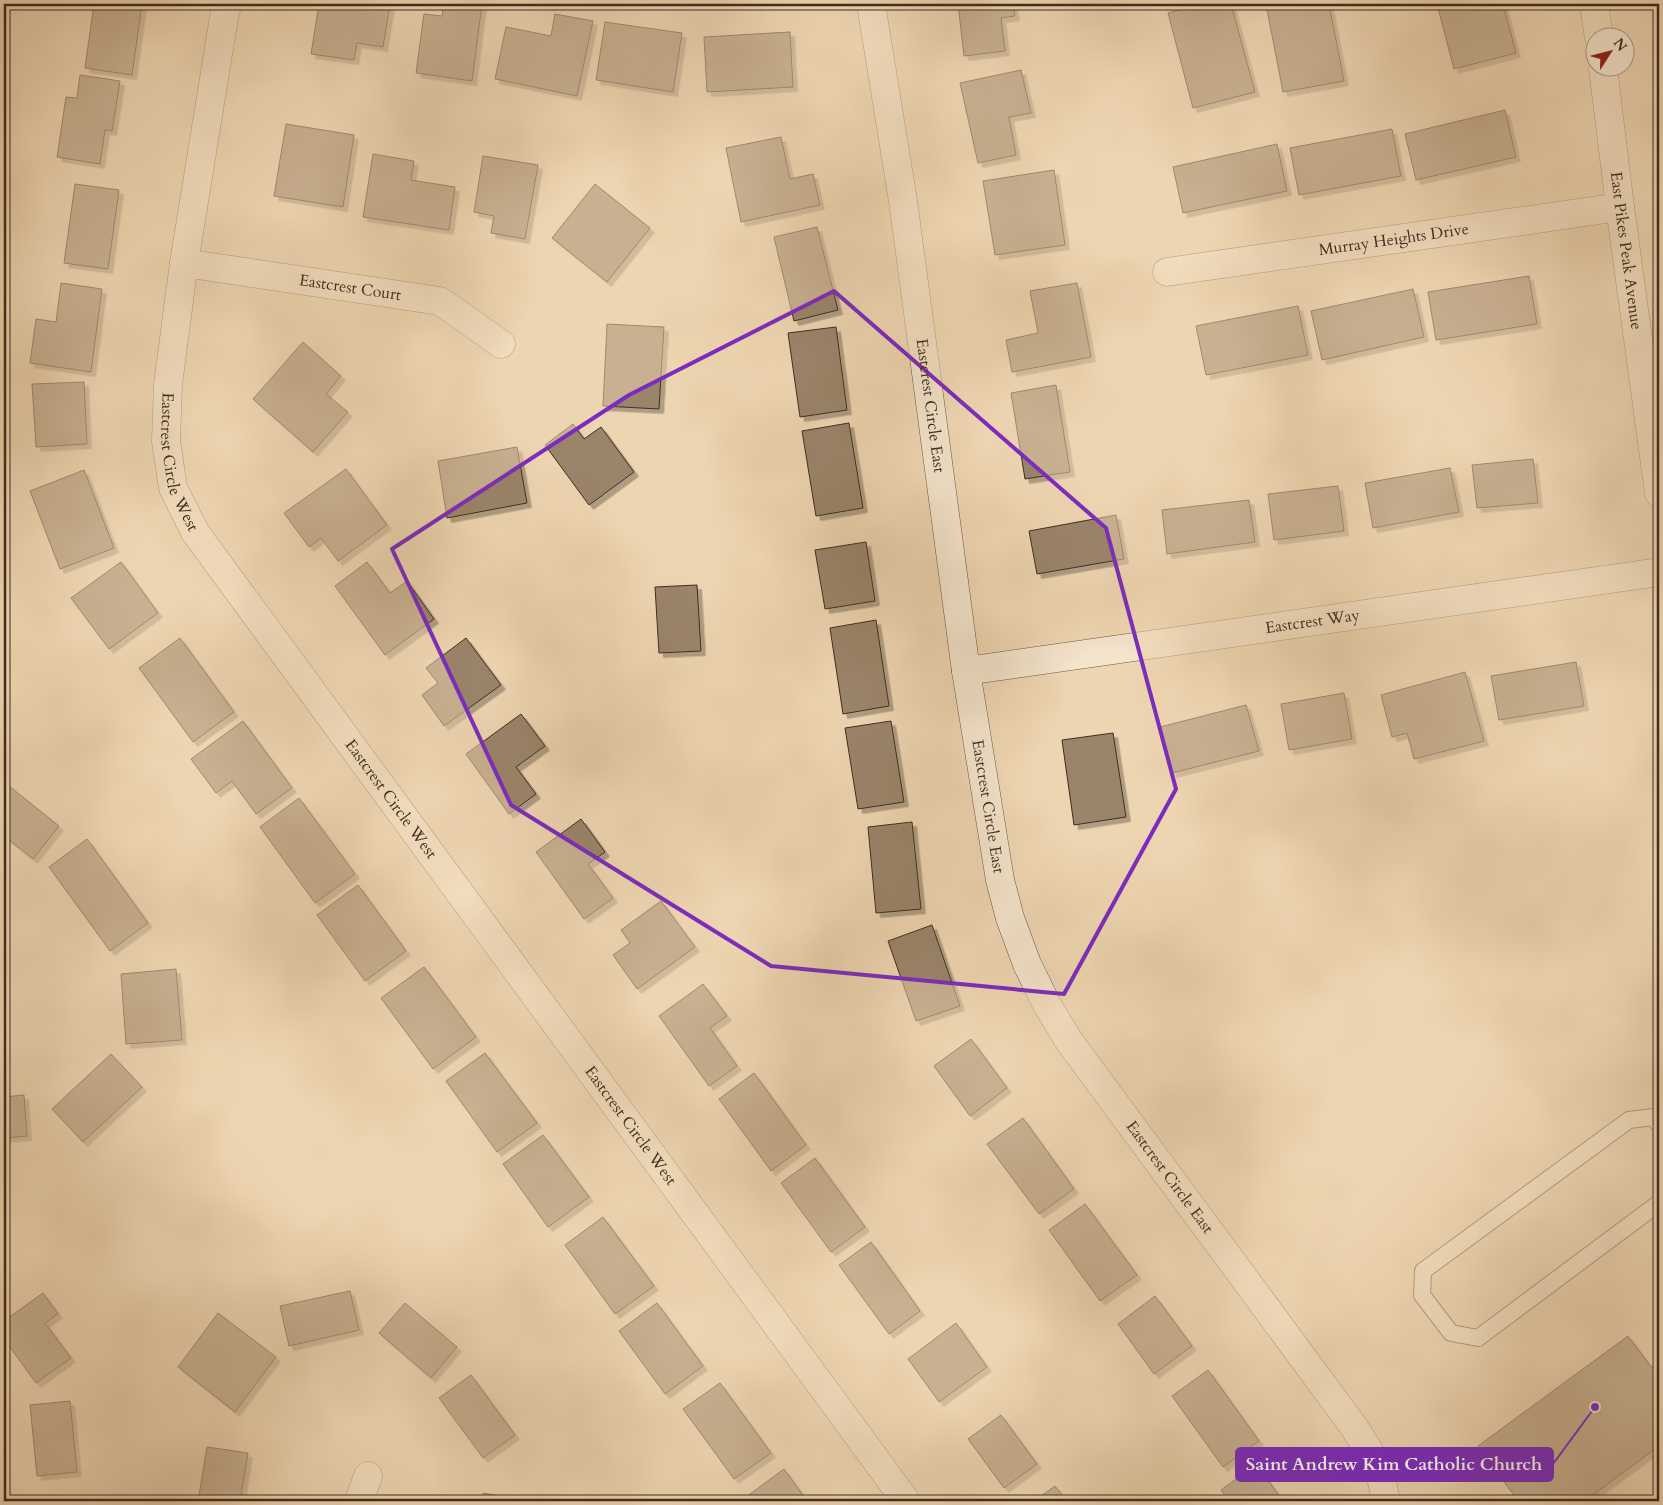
<svg xmlns="http://www.w3.org/2000/svg" width="1663" height="1505" font-family="Cardo,serif">
  <style>
    .building { fill: #9a846b; stroke: #3e2d20; filter: url(#shadow) }
    .lines { fill: none; stroke-linecap: round; stroke-linejoin: round }
    .service-casing { stroke: #6a5744; stroke-width: 18 }
    .minor-casing { stroke: #6a5744; stroke-width: 29 }
    .tertiary-casing { stroke: #6a5744; stroke-width: 29 }
    .service { stroke: #f4e4cc; stroke-width: 16 }
    .minor { stroke: #f4e4cc; stroke-width: 28 }
    .tertiary { stroke: #f4e4cc; stroke-width: 28 }
    .marked { fill: none; stroke: #7b2cbf; stroke-width: 4; stroke-linejoin: round }
    .labels { text-anchor: middle; dominant-baseline: central; stroke-width: 4; stroke-linejoin: round; paint-order: stroke }
    .street-label { font-size: 16px; fill: #3e2d20; stroke: #f4e4cc }
    .leader { fill: none; stroke: #7b2cbf; stroke-width: 2 }
    .callout-dot { fill: #7b2cbf; stroke: #f4e4cc; stroke-width: 2 }
    .callout { fill: #7b2cbf; stroke: #7b2cbf; stroke-width: 2 }
    .callout-label { font-size: 18px; text-anchor: middle; font-weight: bold; fill: #fff }
  </style>
  <defs>
    <filter id="shadow"><feDropShadow dx="4.5" dy="4.5" stdDeviation="0" flood-color="#0004"/></filter>
  </defs>
  <rect width="100%" height="100%" fill="#eed5b1"/>
  <filter id="stains"><feTurbulence type="fractalNoise" baseFrequency=".004" numOctaves="4"/><feColorMatrix values="0 0 0 0 .2 0 0 0 0 .09 0 0 0 0 .02 0 0 0 .5 -.17"/></filter>
  <radialGradient id="worn" r=".72"><stop offset=".6" stop-color="#630" stop-opacity="0"/><stop offset="1" stop-color="#630" stop-opacity=".3"/></radialGradient>
  <g class="building">
    <path d="M94,4H142L132,75L85,68Z"/>
    <path d="M319,4H390L383,47L357,43L354,60L311,54Z"/>
    <path d="M444,4H482L472,81L416,73L424,14L442,16Z"/>
    <path d="M958,4H1013L1015,16L1001,18L1005,51L964,56Z"/>
    <path d="M1202,4H1231L1255,92L1193,108L1168,13Z"/>
    <path d="M1266,4H1329L1344,81L1283,92Z"/>
    <path d="M1437,4H1503L1516,53L1454,69Z"/>
    <path d="M555,14L593,21L577,96L495,79L506,27L551,36Z"/>
    <path d="M605,22L682,33L673,92L596,80Z"/>
    <path d="M790,32L793,87L707,92L704,37Z"/>
    <path d="M1021,70L1031,113L1009,117L1016,155L978,163L960,83Z"/>
    <path d="M80,75L120,81L112,131L105,130L100,164L57,157L66,97L77,98Z"/>
    <path d="M1505,110L1516,157L1416,180L1405,134Z"/>
    <path d="M286,124L354,135L343,207L274,196Z"/>
    <path d="M1392,129L1401,176L1299,195L1290,148Z"/>
    <path d="M781,137L790,179L813,174L820,205L741,222L726,148Z"/>
    <path d="M1277,144L1287,191L1183,213L1173,167Z"/>
    <path d="M373,154L414,161L411,180L455,187L449,230L363,217Z"/>
    <path d="M483,156L538,165L525,239L491,233L494,216L474,212Z"/>
    <path d="M1054,170L1065,245L995,255L983,181Z"/>
    <path d="M75,184L119,190L108,269L64,263Z"/>
    <path d="M595,184L650,228L607,282L552,238Z"/>
    <path d="M817,227L838,310L794,321L774,237Z"/>
    <path d="M1529,276L1537,324L1436,340L1428,292Z"/>
    <path d="M61,283L102,289L91,372L30,363L36,319L56,322Z"/>
    <path d="M1077,283L1091,357L1012,372L1006,340L1038,333L1030,291Z"/>
    <path d="M1413,289L1424,337L1322,360L1311,311Z"/>
    <path d="M1298,306L1308,355L1206,375L1196,326Z"/>
    <path d="M607,324L664,327L659,409L603,406Z"/>
    <path d="M836,327L847,410L800,417L788,333Z"/>
    <path d="M303,342L341,376L326,394L348,412L313,452L253,399Z"/>
    <path d="M84,382L87,444L36,447L32,384Z"/>
    <path d="M1056,385L1070,472L1025,479L1011,393Z"/>
    <path d="M849,423L863,508L816,516L802,431Z"/>
    <path d="M573,424L584,439L601,427L634,472L589,505L545,445Z"/>
    <path d="M517,447L527,503L447,518L438,461Z"/>
    <path d="M1533,459L1538,503L1477,508L1472,465Z"/>
    <path d="M1450,468L1459,512L1373,528L1365,483Z"/>
    <path d="M346,469L387,525L338,561L321,538L309,547L284,513Z"/>
    <path d="M84,470L114,548L60,569L30,491Z"/>
    <path d="M1338,486L1344,531L1274,540L1268,494Z"/>
    <path d="M1249,500L1255,542L1167,554L1162,510Z"/>
    <path d="M1116,515L1124,559L1037,574L1029,531Z"/>
    <path d="M866,542L875,601L825,609L815,550Z"/>
    <path d="M121,562L158,613L109,649L71,598Z"/>
    <path d="M367,562L390,593L407,581L434,619L385,655L335,586Z"/>
    <path d="M697,585L701,651L659,653L655,587Z"/>
    <path d="M876,620L889,706L843,714L830,628Z"/>
    <path d="M180,638L234,712L193,742L139,668Z"/>
    <path d="M466,638L501,685L444,726L422,695L438,683L426,668Z"/>
    <path d="M1576,662L1584,706L1499,720L1491,676Z"/>
    <path d="M1465,672L1484,741L1414,759L1407,733L1392,737L1381,695Z"/>
    <path d="M1344,693L1352,739L1289,750L1281,704Z"/>
    <path d="M1246,705L1259,751L1172,773L1160,727Z"/>
    <path d="M521,714L545,746L516,767L536,794L509,814L466,754Z"/>
    <path d="M243,721L292,788L256,814L232,781L216,793L191,759Z"/>
    <path d="M891,721L904,802L858,809L845,728Z"/>
    <path d="M1113,733L1126,817L1074,825L1062,740Z"/>
    <path d="M4,782L59,826L33,859L4,836Z"/>
    <path d="M299,798L355,874L315,903L260,827Z"/>
    <path d="M581,819L605,852L588,864L613,898L584,919L536,852Z"/>
    <path d="M912,822L921,909L876,913L868,827Z"/>
    <path d="M87,839L148,923L110,951L49,867Z"/>
    <path d="M358,885L406,951L365,981L317,915Z"/>
    <path d="M661,901L695,947L637,989L613,955L630,943L621,930Z"/>
    <path d="M932,925L960,1006L916,1021L888,941Z"/>
    <path d="M424,967L476,1037L433,1069L381,998Z"/>
    <path d="M176,969L182,1040L126,1044L121,974Z"/>
    <path d="M703,984L727,1016L710,1028L737,1066L709,1086L659,1016Z"/>
    <path d="M971,1039L1007,1088L970,1116L934,1066Z"/>
    <path d="M485,1053L537,1123L497,1152L446,1081Z"/>
    <path d="M111,1054L142,1087L83,1142L52,1109Z"/>
    <path d="M754,1073L806,1145L771,1171L719,1099Z"/>
    <path d="M24,1095L27,1136L4,1138V1097Z"/>
    <path d="M1023,1118L1074,1189L1039,1214L987,1144Z"/>
    <path d="M543,1135L589,1197L548,1227L503,1164Z"/>
    <path d="M815,1158L865,1227L831,1252L781,1183Z"/>
    <path d="M1085,1204L1137,1275L1100,1301L1049,1230Z"/>
    <path d="M603,1217L654,1286L615,1314L565,1245Z"/>
    <path d="M871,1242L920,1311L889,1334L839,1265Z"/>
    <path d="M350,1291L359,1330L289,1346L280,1306Z"/>
    <path d="M43,1293L58,1314L45,1323L71,1358L36,1383L4,1339V1321Z"/>
    <path d="M1155,1296L1192,1346L1154,1374L1118,1324Z"/>
    <path d="M405,1303L457,1347L431,1378L379,1333Z"/>
    <path d="M657,1303L703,1366L665,1394L619,1331Z"/>
    <path d="M218,1313L276,1357L235,1412L178,1367Z"/>
    <path d="M956,1323L987,1367L939,1402L908,1359Z"/>
    <path d="M1628,1336L1652,1368L1659,1363V1446L1590,1497L1594,1501H1518L1478,1446Z"/>
    <path d="M1208,1370L1259,1441L1223,1467L1172,1396Z"/>
    <path d="M471,1375L515,1435L483,1458L439,1398Z"/>
    <path d="M720,1383L771,1453L734,1479L683,1409Z"/>
    <path d="M70,1401L77,1472L37,1476L30,1405Z"/>
    <path d="M1001,1415L1037,1464L1004,1488L968,1439Z"/>
    <path d="M207,1447L248,1453L240,1501H198Z"/>
    <path d="M1256,1464L1283,1501H1229L1221,1490Z"/>
    <path d="M784,1469L807,1501H750L746,1497Z"/>
    <path d="M1055,1486L1067,1501H1034Z"/>
    <path d="M483,1493L527,1501H482Z"/>
  </g>
  <g class="lines">
    <defs>
      <path id="service" d="M1659,1125L1654,1117L1629,1120L1423,1271L1422,1295L1451,1333L1478,1338L1659,1203"/>
      <g id="minor">
        <path id="s1" d="M228,4L225,11L184,263L168,384L166,441L173,488L195,532L906,1501"/>
        <path id="s2" d="M871,4L903,201L966,671L1000,880L1010,918L1027,964L1046,1003L1069,1041L1354,1427L1379,1467L1386,1501"/>
        <path id="s3" d="M184,263L440,301L501,344"/>
        <path id="s4" d="M1167,272L1620,207"/>
        <path id="s5" d="M966,671L1659,572"/>
        <path d="M359,1501L368,1476"/>
      </g>
      <g id="tertiary">
        <path d="M1594,4L1599,38"/>
        <path id="s6" d="M1603,68L1620,207L1659,493"/>
      </g>
    </defs>
    <use href="#service" class="service-casing"/>
    <use href="#minor" class="minor-casing"/>
    <use href="#tertiary" class="tertiary-casing"/>
    <use href="#service" class="service"/>
    <use href="#minor" class="minor"/>
    <use href="#tertiary" class="tertiary"/>
  </g>
  <path d="M0 0H1663V1505H0ZM834,291L1106,528L1176,789L1064,994L771,966L511,805L392,549L629,395Z" fill="#eed5b1" fill-opacity=".55" fill-rule="evenodd"/>
  <path class="marked" d="M834,291L1106,528L1176,789L1064,994L771,966L511,805L392,549L629,395Z"/>
  <g class="labels">
    <g class="street-label">
      <text stroke="none"><textPath href="#s4" startOffset="229">Murray Heights Drive</textPath></text>
      <text stroke="none"><textPath href="#s6" startOffset="184">East Pikes Peak Avenue</textPath></text>
      <text stroke="none"><textPath href="#s3" startOffset="168">Eastcrest Court</textPath></text>
      <text stroke="none"><textPath href="#s2" startOffset="406">Eastcrest Circle East</textPath></text>
      <text stroke="none"><textPath href="#s1" startOffset="465">Eastcrest Circle West</textPath></text>
      <text stroke="none"><textPath href="#s5" startOffset="350">Eastcrest Way</textPath></text>
      <text stroke="none"><textPath href="#s1" startOffset="870">Eastcrest Circle West</textPath></text>
      <text stroke="none"><textPath href="#s2" startOffset="811">Eastcrest Circle East</textPath></text>
      <text stroke="none"><textPath href="#s1" startOffset="1275">Eastcrest Circle West</textPath></text>
      <text stroke="none"><textPath href="#s2" startOffset="1231">Eastcrest Circle East</textPath></text>
    </g>
  </g>
  <path class="leader" d="M1595 1407L1553 1464"/>
  <circle class="callout-dot" cx="1595" cy="1407" r="5"/>
  <rect class="callout" x="1236" y="1448" width="317" height="33" rx="5"/>
  <g class="callout-label">
    <text x="1394" y="1470">Saint Andrew Kim Catholic Church</text>
  </g>
  <rect width="1663" height="1505" fill="none" stroke="#eed5b1" stroke-width="20"/>
  <rect x="5" y="5" width="1653" height="1495" fill="none" stroke="#3e2d20" stroke-width="2.5"/>
  <rect x="10" y="10" width="1643" height="1485" fill="none" stroke="#3e2d20"/>
  <g transform="translate(1610 52) rotate(54)"><circle r="24" fill="#f4e4cc" stroke="#ab9b87"/>
  <path d="M0-4L9 19L0 12L-9 19Z" fill="#8f2418"/>
  <text y="-8" font-size="14" font-weight="bold" text-anchor="middle" fill="#3e2d20">N</text>
  </g>
  <rect width="100%" height="100%" filter="url(#stains)"/>
  <rect width="100%" height="100%" fill="url(#worn)"/>
</svg>
